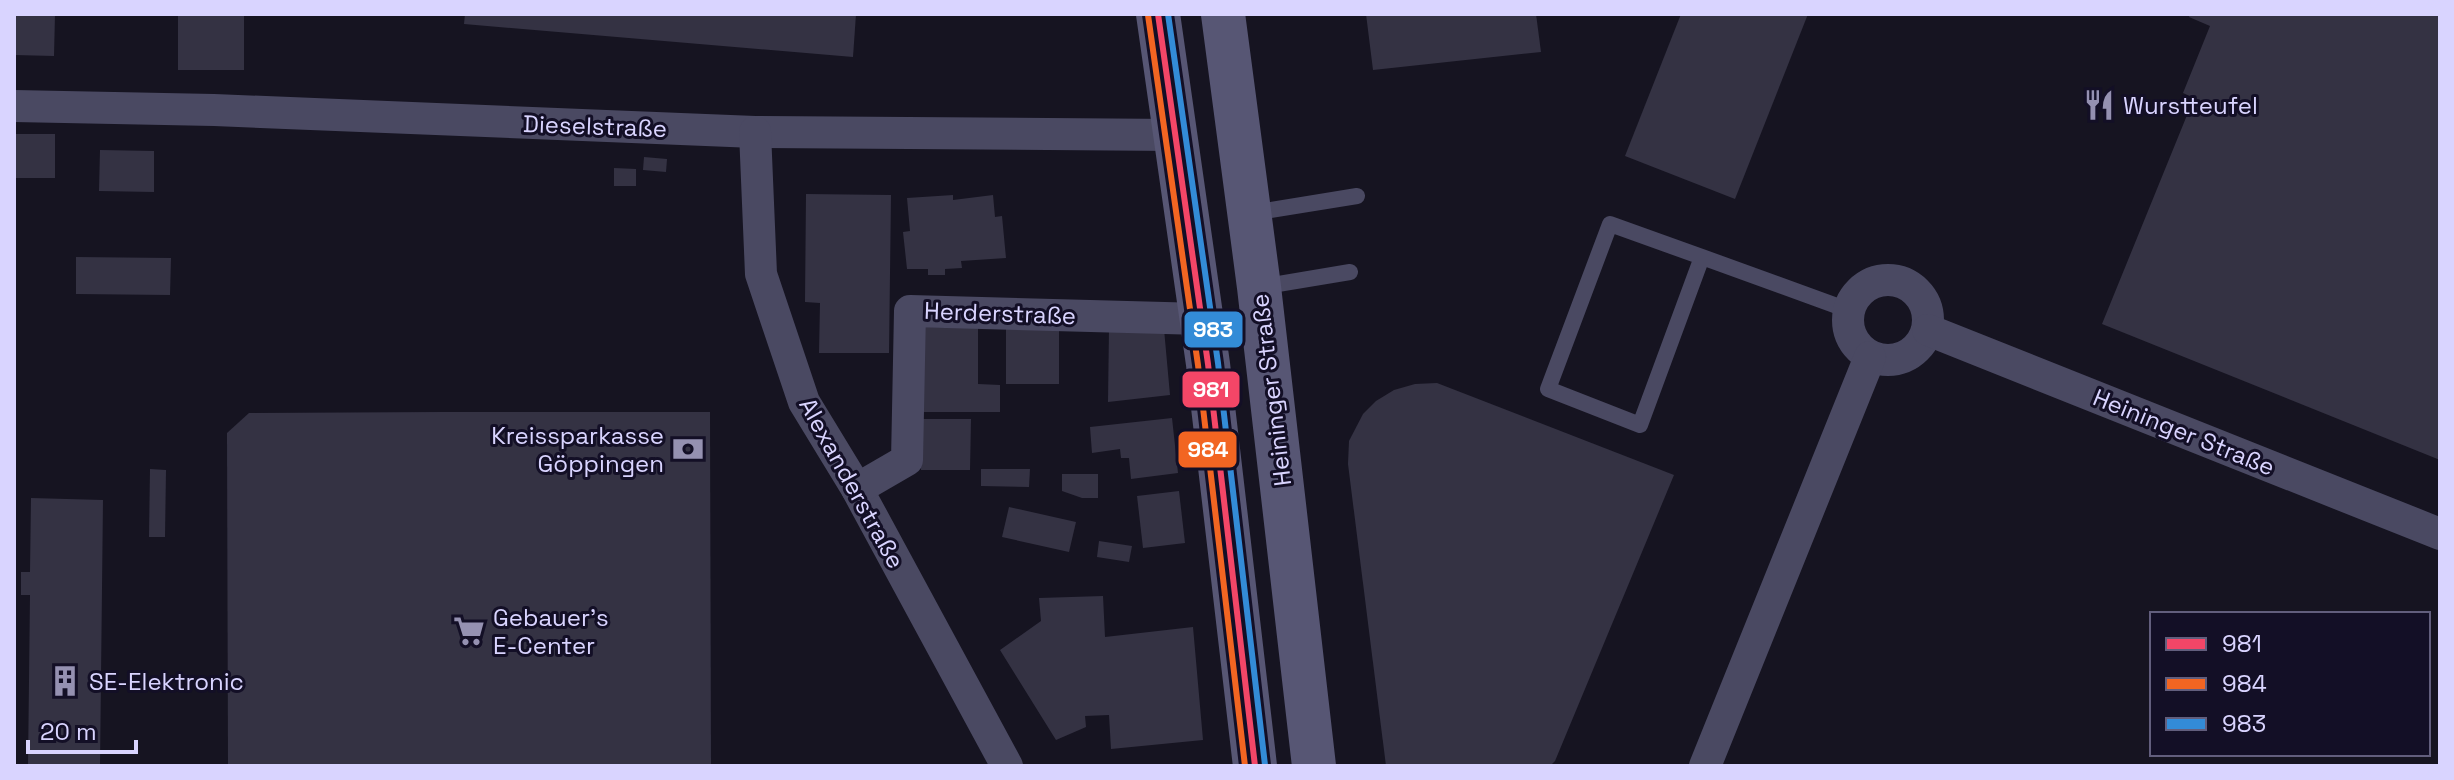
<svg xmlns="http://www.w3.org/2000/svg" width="2454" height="780" font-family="'Space Grotesk',sans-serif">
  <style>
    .building { fill: #343243 }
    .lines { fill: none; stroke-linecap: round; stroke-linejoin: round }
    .lane { stroke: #4a4962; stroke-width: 16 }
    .street { stroke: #4a4962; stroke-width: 32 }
    .secondary { stroke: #575674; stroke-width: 44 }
    .bus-1-casing { stroke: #130f26; stroke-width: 12 }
    .bus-2-casing { stroke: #130f26; stroke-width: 12 }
    .bus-3-casing { stroke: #130f26; stroke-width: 12 }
    .bus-1 { stroke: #f34667; stroke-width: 6 }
    .bus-2 { stroke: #f26522; stroke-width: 6 }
    .bus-3 { stroke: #338bd7; stroke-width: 6 }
    .labels { text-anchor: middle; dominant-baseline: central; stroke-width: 6; stroke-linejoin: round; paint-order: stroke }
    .poi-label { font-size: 24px; fill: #d9d4ff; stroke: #130f26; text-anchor: start }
    .street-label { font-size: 24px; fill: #d9d4ff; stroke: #130f26 }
    .line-badge { stroke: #130f26; stroke-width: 3 }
    .badge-label { font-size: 22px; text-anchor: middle; font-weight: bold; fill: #fff }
  </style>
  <rect width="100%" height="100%" fill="#161421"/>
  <g class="building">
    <path d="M14,14H55L54,56L14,55Z"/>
    <rect x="178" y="14" width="66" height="56"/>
    <path d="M465,14H856L853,57L464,24Z"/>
    <path d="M1366,14H1536L1541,52L1373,70Z"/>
    <path d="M1681,14H1808L1735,199L1625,156Z"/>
    <path d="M2190,14H2440V460L2102,324L2194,98L2183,93L2210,26L2189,17Z"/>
    <rect x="14" y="134" width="41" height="44"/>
    <path d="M100,150L154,151V192L99,191Z"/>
    <path d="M644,157L667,159L666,172L643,170Z"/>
    <path d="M614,168L636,169V186H614Z"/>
    <path d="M806,194L891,195L889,353H819L820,303L805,302Z"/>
    <path d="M953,195V200L993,195L995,217L1002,216L1006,258L961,261L962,268L945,269V275H928V269H907L903,232L910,231L907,198Z"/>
    <path d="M76,257L171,258L170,295L76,294Z"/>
    <path d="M923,327L978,328V384L1000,385V412H922Z"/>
    <path d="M1006,328L1059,329V384H1006Z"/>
    <path d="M1109,328L1164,329L1170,395L1108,402Z"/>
    <path d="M1437,383L1674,475L1555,761L1550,766H1386L1348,464L1349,441L1363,414L1376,401L1394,390L1415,384Z"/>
    <path d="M441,412H710L711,766H228L227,433L249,413Z"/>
    <path d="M1172,418L1178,473L1131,479L1129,458H1121L1120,449L1092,453L1090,427Z"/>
    <path d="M922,419H971L970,470H921Z"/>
    <path d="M150,469L166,470L165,537H149Z"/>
    <path d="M981,469H1030L1029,487L981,486Z"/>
    <path d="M1062,474H1098V498H1082L1062,491Z"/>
    <path d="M1179,491L1185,543L1143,548L1137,496Z"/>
    <path d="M31,498L103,500L100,766H28L30,595H21V572H30Z"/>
    <path d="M1009,507L1076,522L1069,552L1002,537Z"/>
    <path d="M1099,541L1132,546L1129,562L1097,557Z"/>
    <path d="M1103,596L1105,637L1193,627L1203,740L1111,749L1109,715L1085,716L1086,727L1056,740L1000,650L1041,621L1039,598Z"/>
  </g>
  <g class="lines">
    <g class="lane">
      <path d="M1252,213L1357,196"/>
      <path d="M1702,257L1610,224L1548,389L1640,425L1702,257L1848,310"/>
      <path d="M1260,287L1350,272"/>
    </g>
    <g class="street">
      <path d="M14,106L214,110L755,132L1176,135"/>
      <path d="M755,132L761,274L804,402L857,489L1007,766"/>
      <circle cx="1888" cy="320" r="40"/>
      <path d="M1928,330L2440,534"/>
      <path d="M857,489L907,460L910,311L1202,319"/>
      <path d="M1705,766L1870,357"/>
    </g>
    <g class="secondary">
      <path d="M1158,14L1208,364L1255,766"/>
      <path d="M1223,14L1259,287L1314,766"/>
    </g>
    <defs>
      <path id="bus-1" d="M1158,14L1208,364L1255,766"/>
      <path id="bus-2" d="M1148,15L1198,365L1245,766"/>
      <path id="bus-3" d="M1168,14L1218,363L1265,765"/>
    </defs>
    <use href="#bus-1" class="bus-1-casing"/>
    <use href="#bus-2" class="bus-2-casing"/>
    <use href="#bus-3" class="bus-3-casing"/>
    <use href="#bus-1" class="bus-1"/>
    <use href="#bus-2" class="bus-2"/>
    <use href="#bus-3" class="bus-3"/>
  </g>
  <defs>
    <symbol id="restaurant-bare" viewBox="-9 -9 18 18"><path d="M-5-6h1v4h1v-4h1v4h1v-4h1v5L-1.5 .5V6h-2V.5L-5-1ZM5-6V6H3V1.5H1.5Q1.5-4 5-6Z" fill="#9591b1" stroke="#130f26" stroke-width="2.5" paint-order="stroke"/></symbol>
    <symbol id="bank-bare" viewBox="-9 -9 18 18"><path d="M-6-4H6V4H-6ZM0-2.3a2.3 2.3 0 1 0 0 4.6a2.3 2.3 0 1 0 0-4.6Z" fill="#9591b1" stroke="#130f26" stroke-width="2.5" paint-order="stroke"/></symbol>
    <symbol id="supermarket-bare" viewBox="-9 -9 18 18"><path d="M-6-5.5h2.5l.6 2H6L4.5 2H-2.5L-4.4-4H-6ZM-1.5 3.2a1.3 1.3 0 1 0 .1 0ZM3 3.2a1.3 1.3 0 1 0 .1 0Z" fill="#9591b1" stroke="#130f26" stroke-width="2.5" paint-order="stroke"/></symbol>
    <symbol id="building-bare" viewBox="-9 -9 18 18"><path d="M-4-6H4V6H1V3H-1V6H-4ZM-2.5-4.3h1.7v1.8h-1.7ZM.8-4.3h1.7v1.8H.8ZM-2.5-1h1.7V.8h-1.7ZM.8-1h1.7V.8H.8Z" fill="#9591b1" stroke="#130f26" stroke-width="2.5" paint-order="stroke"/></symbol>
  </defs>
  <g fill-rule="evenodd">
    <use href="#restaurant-bare" x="2077" y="83" width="44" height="44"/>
    <use href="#bank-bare" x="666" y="427" width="44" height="44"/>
    <use href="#supermarket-bare" x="447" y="609" width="44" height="44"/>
    <use href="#building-bare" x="43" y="659" width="44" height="44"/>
  </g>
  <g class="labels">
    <g class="poi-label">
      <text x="2123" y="105">Wurstteufel</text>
      <text x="664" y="435" text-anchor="end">Kreissparkasse<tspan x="664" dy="28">Göppingen</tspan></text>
      <text x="493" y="617">Gebauer's<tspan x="493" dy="28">E-Center</tspan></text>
      <text x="89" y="681">SE-Elektronic</text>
    </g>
    <g class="street-label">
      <text transform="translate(595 126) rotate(2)">Dieselstraße</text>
      <text transform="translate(1000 313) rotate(2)">Herderstraße</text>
      <text transform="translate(1271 390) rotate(-97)">Heininger Straße</text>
      <text transform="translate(2184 432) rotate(22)">Heininger Straße</text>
      <text transform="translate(852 483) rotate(61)">Alexanderstraße</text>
    </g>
  </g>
  <g class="line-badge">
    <rect x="1183" y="310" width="61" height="39" rx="8" fill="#338bd7"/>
    <rect x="1181" y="370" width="60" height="39" rx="8" fill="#f34667"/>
    <rect x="1177" y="430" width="61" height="39" rx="8" fill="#f26522"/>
  </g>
  <g class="badge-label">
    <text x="1213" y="337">983</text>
    <text x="1211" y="397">981</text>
    <text x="1208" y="457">984</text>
  </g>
  <rect width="2454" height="780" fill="none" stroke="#d9d4ff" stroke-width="32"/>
  <rect x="2150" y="612" width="280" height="144" fill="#130f26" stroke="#625e7d" stroke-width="2"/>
  <rect x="2166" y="638" width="40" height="12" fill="#f34667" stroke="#625e7d" stroke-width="2"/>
  <text x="2222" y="652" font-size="24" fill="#d9d4ff">981</text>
  <rect x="2166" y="678" width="40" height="12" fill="#f26522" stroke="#625e7d" stroke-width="2"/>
  <text x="2222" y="692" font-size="24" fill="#d9d4ff">984</text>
  <rect x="2166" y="718" width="40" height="12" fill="#338bd7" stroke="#625e7d" stroke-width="2"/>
  <text x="2222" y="732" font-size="24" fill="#d9d4ff">983</text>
  <path d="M28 740v12h108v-12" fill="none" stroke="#d9d4ff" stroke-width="4"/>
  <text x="40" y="740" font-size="24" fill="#d9d4ff" stroke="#130f26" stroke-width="6" paint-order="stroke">20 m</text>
</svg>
